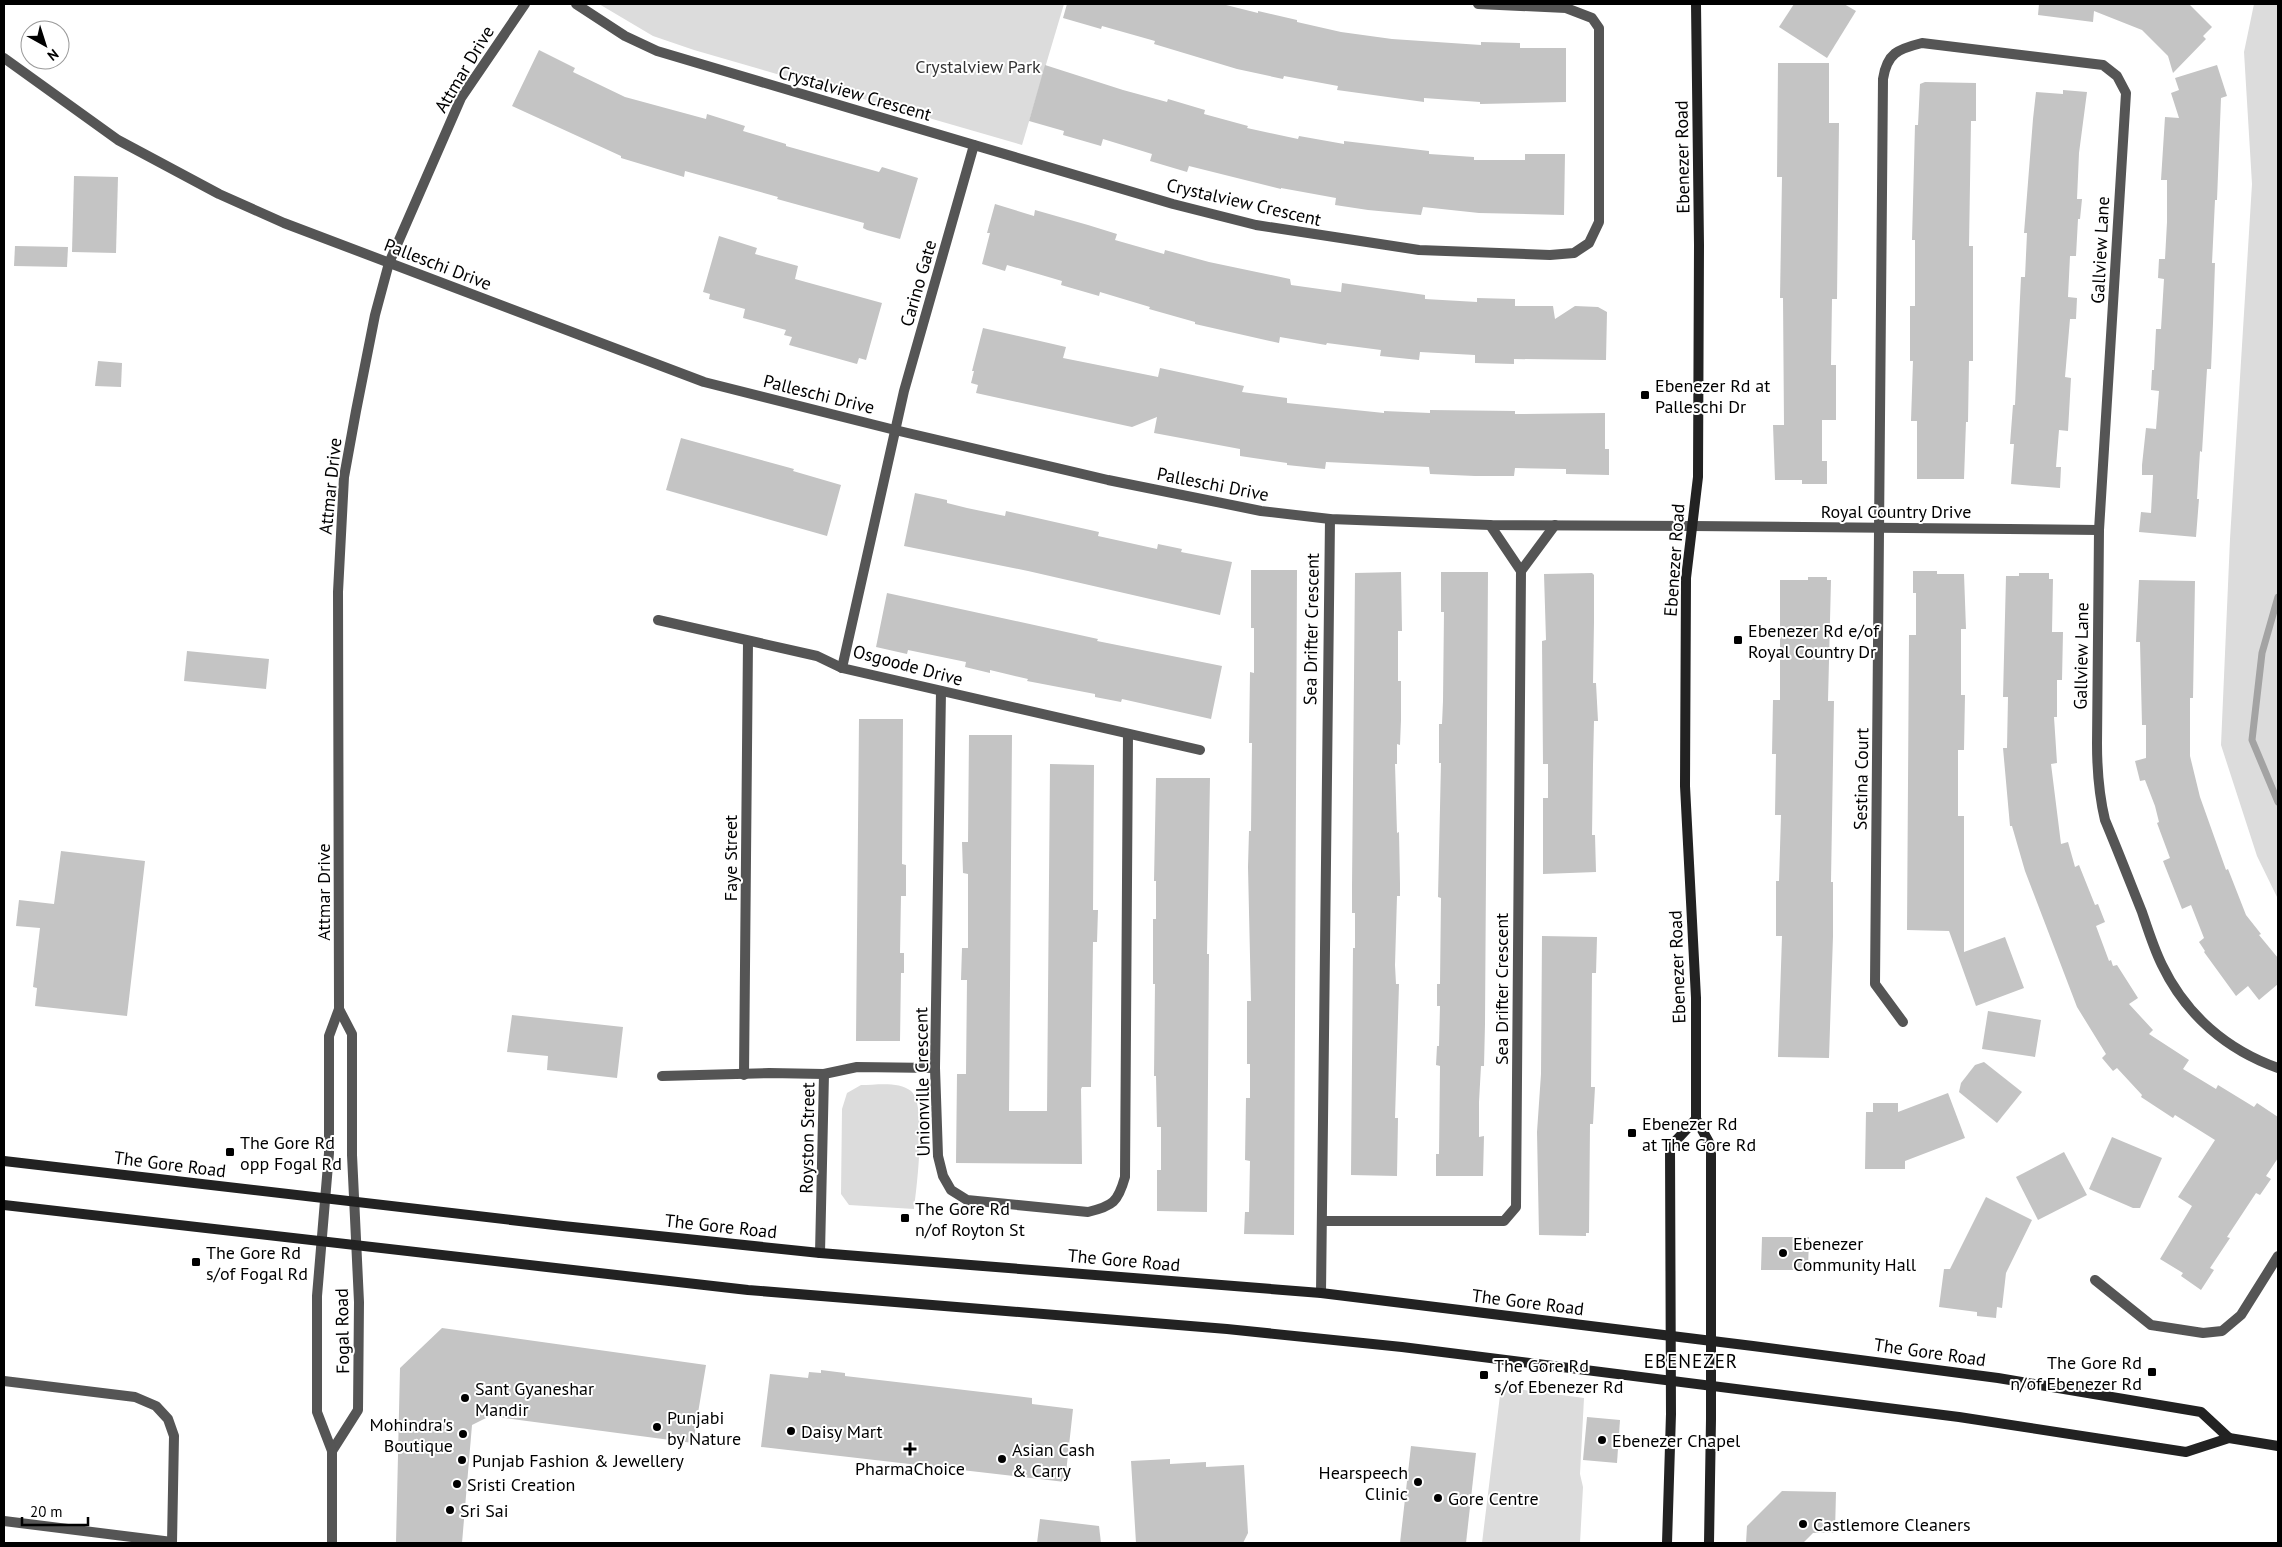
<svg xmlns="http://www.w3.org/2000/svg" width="2282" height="1547" font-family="'PT Sans',sans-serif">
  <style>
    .green { fill: #dcdcdc }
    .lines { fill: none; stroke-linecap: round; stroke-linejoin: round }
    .stream { stroke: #a3a3a3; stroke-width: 7 }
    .building { fill: #c4c4c4 }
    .minor { stroke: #555; stroke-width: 10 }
    .tertiary { stroke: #555; stroke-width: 10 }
    .secondary { stroke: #222; stroke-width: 10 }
    .poi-dot { fill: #000; stroke: #fff; stroke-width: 2 }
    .labels { text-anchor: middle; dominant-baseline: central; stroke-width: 4; stroke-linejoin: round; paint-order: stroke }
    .park-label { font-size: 18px; fill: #333; stroke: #fff }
    .street-label { font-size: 18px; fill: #000; stroke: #fff }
    .poi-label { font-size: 18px; fill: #000; stroke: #fff; text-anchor: start }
    .neighbourhood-label { font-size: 19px; letter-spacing: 1px; fill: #000; stroke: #fff }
  </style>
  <rect width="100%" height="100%" fill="#fff"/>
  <g class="green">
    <path d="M599,4H1064L1022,145L694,50L653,36Z"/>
    <path d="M2254,4H2278V899L2257,856L2221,745L2230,539L2252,184L2244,52Z"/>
    <path d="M861,1085C876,1085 899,1081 911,1091C927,1105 917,1187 914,1209L849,1205L841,1194L842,1109L847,1093Z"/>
    <path d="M1501,1387L1584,1398L1580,1474L1583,1487L1580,1543H1482Z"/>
  </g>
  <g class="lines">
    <path class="stream" d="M2278,597L2262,653L2252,740L2278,802"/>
  </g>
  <g class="building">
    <path d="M1067,4H1222L1258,13V11L1297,20V22L1341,32L1392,39L1481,45V42L1520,43V48H1566V102L1480,104V102L1424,98V102L1337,90L1338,86L1284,76L1283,79L1237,69L1154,44L1155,41L1102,26L1101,29L1063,18Z"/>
    <path d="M1794,4H1844L1856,11L1827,58L1779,27Z"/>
    <path d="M2039,4H2189L2212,27L2203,36L2206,39L2173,73L2168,56L2142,30L2094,11L2093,22L2038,15Z"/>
    <path d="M539,50L575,68L573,72L625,97L706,119L707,114L745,126L743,131L786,144V146L879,172L882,167L918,178L900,239L867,230L863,228L864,223L777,199L778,197L685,171L684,177L621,158V156L512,106Z"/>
    <path d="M1778,63H1829V123H1839L1837,299H1832L1831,365H1836V420H1822V461H1827V484H1802V480H1775L1773,425H1784L1783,298H1780L1782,177H1777Z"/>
    <path d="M1045,65L1123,90L1167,102L1168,99L1205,110L1204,114L1248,126L1247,128L1298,139L1299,136L1344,144V141L1429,151V154L1474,157V160H1525V154H1565L1564,215L1479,213L1423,207L1421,215L1368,210L1335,205L1336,198L1281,188V189L1189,166L1187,172L1150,161L1152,154L1103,139L1101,146L1063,135L1064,131L1029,121Z"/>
    <path d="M2217,65L2227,96L2221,98L2217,200H2215L2212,263H2215L2213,323L2211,369H2207L2202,452L2200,451L2197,499H2199L2196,537L2139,532L2141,512L2151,513L2153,475H2142V465L2146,428L2156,429L2159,391L2151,390L2152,370H2154L2156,329H2161L2164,279L2158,278L2159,259H2165L2167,222V180H2161L2165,117L2179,118L2171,93L2179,90L2175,78Z"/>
    <path d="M1925,82L1976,83V121H1971L1969,246H1973V361H1969L1968,422H1966L1964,479H1917V421H1911L1913,361H1910V306H1915V240H1912L1915,125H1918L1920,84Z"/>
    <path d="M2063,90L2087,92L2079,153L2077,199H2082L2080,219H2078L2076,256H2070L2068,297L2077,298L2076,319H2070L2065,377L2071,378L2068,431L2059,430L2056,467H2061L2060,488L2011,484L2014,444H2010L2013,405H2015L2021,277H2025L2027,233H2024L2033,119L2036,92L2063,94Z"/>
    <path d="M74,176L118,177L116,253L72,252Z"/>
    <path d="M995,204L1034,216L1035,210L1088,225L1117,234L1115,240L1164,254L1165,250L1209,262L1290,279L1291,285L1341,292L1342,283L1425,295V299L1477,302V298L1515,299V306H1553L1555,319L1575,306L1598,307L1607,312L1606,360L1514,359V364L1475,363V355L1420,352L1419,360L1380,356L1381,350L1327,343L1326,345L1280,337L1279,343L1195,324V322L1149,309L1150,307L1100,292L1099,296L1061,285L1062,281L1007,265L1005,271L982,264L990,233H987Z"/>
    <path d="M719,236L757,248L755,254L798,266L795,279L882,303L866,360L859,358L857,364L789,345L792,337L784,335L786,330L743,318L745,309L709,299L710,294L703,292Z"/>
    <path d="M15,246L68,247L67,267L14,266Z"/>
    <path d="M983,328L1066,347L1063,358L1158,377L1160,368L1244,386L1242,392L1287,398V403L1384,413V411L1430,413V410L1515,411V414L1605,413V449H1609V475L1566,474V469L1515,468L1514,476H1475L1430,474L1429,467L1326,462L1325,469L1287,465V463L1240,456V449L1154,433L1157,417L1132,427L976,393L978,385L971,383L974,371H972Z"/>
    <path d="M98,361L122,363L121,387L95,386Z"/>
    <path d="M681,438L794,469L793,471L841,485L827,536L666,490Z"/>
    <path d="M915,493L947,500V503L967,508L1005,516L1006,511L1099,532L1098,536L1157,549L1158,544L1182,549L1181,552L1232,562L1220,615L1028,571L904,546Z"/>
    <path d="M1251,570H1297L1294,1235L1244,1234L1245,1212H1249L1250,1161L1245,1160L1246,1098H1250V1064H1247V1001H1251L1248,867L1249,831H1251L1252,743H1249L1250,672L1254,673V628H1251Z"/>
    <path d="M1913,571H1937V574H1964L1966,629H1961V695H1965L1964,750H1958V816H1964V952L2005,937L2024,988L1976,1006L1949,931L1907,930L1909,635H1916V593H1913Z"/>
    <path d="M1401,572L1402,631H1398V681H1401V720L1400,745L1397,744V764H1395L1397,833L1399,832L1400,884V896H1397L1395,965L1396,984H1399L1395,1118H1398L1397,1176L1351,1175L1353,948H1355V913H1352V887L1355,573Z"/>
    <path d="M1441,572H1488L1485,1024L1484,1066H1481L1479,1102V1137L1484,1136L1483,1176H1436V1154H1439L1440,1066L1436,1065L1437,1046H1439L1440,1006H1437V984H1440L1441,898L1438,897L1441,763H1439V724H1442L1443,701L1444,612H1441Z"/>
    <path d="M1592,573L1594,575V622L1593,683H1596L1598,721H1594L1593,765L1592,835H1595L1596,872L1543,874V798H1548V764H1543L1542,641L1546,640L1544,574Z"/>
    <path d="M2019,573H2049V579H2053L2052,632H2063L2062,680H2057V717H2054L2057,763L2051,764L2061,844L2068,842L2075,867L2079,865L2095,905L2098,904L2105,922L2096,926L2109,961L2111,960L2113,966L2117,965L2138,998L2129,1004L2153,1030L2149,1034L2189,1060L2183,1069L2216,1089L2218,1085L2254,1107L2257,1103L2278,1117V1158L2266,1176L2271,1179L2260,1195L2256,1193L2227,1237L2230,1238L2210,1268L2214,1270L2201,1290L2181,1276L2183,1273L2160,1259L2192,1206L2178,1197L2215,1140L2175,1115L2173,1118L2141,1097L2142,1095L2117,1068L2113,1071L2102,1058L2106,1054L2077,1007L2025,871L2012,826H2010L2003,748H2007L2008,697H2003L2006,576H2019Z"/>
    <path d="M1808,577H1827V580H1831L1828,701H1834L1831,882H1833V936L1829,1058L1778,1057L1782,936H1776V881H1779L1781,815H1775L1776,754H1772L1773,700H1780V580H1808Z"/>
    <path d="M2139,580L2195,581L2193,698H2190V756L2200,797L2226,870L2228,869L2246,915L2261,934L2259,935L2278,958V984L2259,1000L2248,986L2236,996L2204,952L2205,951L2199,942L2204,938L2191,905L2182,909L2163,861L2170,858L2157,823L2159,822L2155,806L2145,780L2140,781L2135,761L2146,758V725H2142L2140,642H2136Z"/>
    <path d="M887,593L1098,639L1097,641L1222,666L1211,719L1122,699L1121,702L1095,697V694L1027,681L1028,679L990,670V673L965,667L966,662L908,650L907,654L876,647Z"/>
    <path d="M187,651L269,659L266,689L184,681Z"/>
    <path d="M859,719H903L902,864L906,865V896H901L900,953H904V973H901L900,1041H856Z"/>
    <path d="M969,735H1012L1009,1111H1047L1050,764L1094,765L1093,910H1098L1097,942H1093L1091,1087H1082L1081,1089L1082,1164L956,1163L957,1074H966L967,980H961L962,948H968V874L963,873L962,842H968Z"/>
    <path d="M1156,778H1210L1207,954H1209L1207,1212L1157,1211V1170H1161V1127H1157L1156,1076H1154L1155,984H1153V919H1156V881H1154Z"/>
    <path d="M61,851L145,861L127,1016L35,1006L37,988L33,987L40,928L16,926L19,900L54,904Z"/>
    <path d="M1542,936L1597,937L1596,973H1592L1591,1087H1595L1593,1124H1590L1589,1233H1586V1236L1539,1235L1537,1132L1541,1074Z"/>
    <path d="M1988,1011L2041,1020L2035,1057L1982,1049Z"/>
    <path d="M512,1015L623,1027L617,1078L547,1070L548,1056L507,1052Z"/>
    <path d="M1984,1062L2022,1092L1997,1123L1959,1092L1961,1083L1975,1065Z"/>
    <path d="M1948,1093L1965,1138L1905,1161V1169H1865L1866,1112H1873V1103H1898V1112Z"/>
    <path d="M2112,1137L2162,1158L2140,1208H2133L2089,1189Z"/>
    <path d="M2064,1152L2087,1195L2038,1220L2016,1177Z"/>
    <path d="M1986,1197L2032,1220L2006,1273L2002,1308L1997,1307L1996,1318L1977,1316V1312L1939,1307L1944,1269H1950Z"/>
    <path d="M1762,1237H1809L1808,1270H1761Z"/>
    <path d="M442,1328L706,1365L693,1443L490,1416L472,1425L462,1543H396L400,1368Z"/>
    <path d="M821,1370L845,1373V1376L1032,1398V1404L1073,1409L1065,1482L761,1447L770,1374L808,1378L809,1372L821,1373Z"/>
    <path d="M1587,1417L1620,1420L1617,1463L1583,1460Z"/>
    <path d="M1411,1446L1476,1453L1466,1543H1400Z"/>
    <path d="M1170,1459V1464L1206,1462V1467L1244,1465L1248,1533L1243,1543H1136L1131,1461Z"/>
    <path d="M1782,1491L1836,1492L1835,1533H1813L1803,1543H1746L1747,1526Z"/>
    <path d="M1040,1519L1099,1526L1101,1543H1037Z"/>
  </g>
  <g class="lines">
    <g class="minor">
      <path d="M576,4L625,36L657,51L1173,204L1256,225L1419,250L1550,255L1574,253L1589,243L1599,222V28L1592,18L1566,8L1478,4"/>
      <path d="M974,145L904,391L842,668L1200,750"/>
      <path d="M1692,526L2099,530"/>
      <path d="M1521,571L1555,525"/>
      <path d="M658,620L817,656L842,668"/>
      <path d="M941,691L935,1068L938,1156L943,1176L951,1190L967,1200L1088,1212C1113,1206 1118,1202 1125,1177L1128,734"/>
      <path d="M1903,1022L1875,984L1883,79C1887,53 1898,49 1922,43L2103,65L2117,76L2126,93L2099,530L2097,743C2097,769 2099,795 2105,820C2118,851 2130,882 2142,912C2148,930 2154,949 2162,965C2186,1015 2227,1050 2278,1068"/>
      <path d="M744,1075L748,641"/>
      <path d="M662,1076L769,1073L824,1074L857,1067L935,1068"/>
      <path d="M1322,1221H1504L1516,1207L1521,571L1490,525"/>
      <path d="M820,1253L824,1074"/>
      <path d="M2095,1280L2151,1325L2203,1333L2222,1331L2241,1315L2278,1256"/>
      <path d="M1321,1293L1330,519"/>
      <path d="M4,1381L135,1397L156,1406L168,1419L174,1436L172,1543"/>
      <path d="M4,1521L172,1542"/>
    </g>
    <g class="tertiary">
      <path d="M4,58L118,140L219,194L284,223L704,382L895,430L1108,480L1261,511L1330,519L1490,525L1692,526"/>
      <path d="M332,1451L358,1410L359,1302L352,1155V1034L339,1009"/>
      <path d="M332,1543V1451L317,1412V1296L329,1153V1036L339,1009L338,592L344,477L356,411L375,315L389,263L461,98L525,4"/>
    </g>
    <g class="secondary">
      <path d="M1696,4L1699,245L1698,477L1686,578L1685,786L1696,998V1119L1711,1146V1419L1709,1543"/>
      <path d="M4,1161L563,1226L820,1253L1321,1293L1753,1346L1998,1378L2201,1412L2229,1438"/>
      <path d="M4,1205L748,1290L1227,1329L1402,1347L1959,1417L2186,1452L2229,1438L2278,1446"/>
      <path d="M1667,1543L1671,1414L1670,1147L1696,1119"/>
    </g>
  </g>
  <g class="poi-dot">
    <rect x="1640" y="390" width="10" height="10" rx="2.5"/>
    <rect x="1733" y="635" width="10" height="10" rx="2.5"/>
    <rect x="1627" y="1128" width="10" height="10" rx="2.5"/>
    <rect x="225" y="1147" width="10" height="10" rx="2.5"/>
    <rect x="900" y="1213" width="10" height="10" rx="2.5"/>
    <circle cx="1783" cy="1253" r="5"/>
    <rect x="191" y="1257" width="10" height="10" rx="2.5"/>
    <rect x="2147" y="1367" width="10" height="10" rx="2.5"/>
    <rect x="1479" y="1370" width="10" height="10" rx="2.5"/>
    <circle cx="465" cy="1398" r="5"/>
    <circle cx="657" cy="1427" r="5"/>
    <circle cx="791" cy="1431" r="5"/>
    <circle cx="463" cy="1434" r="5"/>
    <circle cx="1602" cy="1440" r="5"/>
    <path d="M907.5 1441.5h5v5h5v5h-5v5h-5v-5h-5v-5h5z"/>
    <circle cx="1002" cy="1459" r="5"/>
    <circle cx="462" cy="1460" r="5"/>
    <circle cx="1418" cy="1482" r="5"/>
    <circle cx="457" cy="1484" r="5"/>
    <circle cx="1438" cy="1498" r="5"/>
    <circle cx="450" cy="1510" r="5"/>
    <circle cx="1803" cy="1524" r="5"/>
  </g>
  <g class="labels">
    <g class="park-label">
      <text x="978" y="66">Crystalview Park</text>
    </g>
    <g class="street-label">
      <text transform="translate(464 69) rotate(-59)">Attmar Drive</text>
      <text transform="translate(855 93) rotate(16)">Crystalview Crescent</text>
      <text transform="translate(1682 157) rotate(-91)">Ebenezer Road</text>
      <text transform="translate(1244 202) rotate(13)">Crystalview Crescent</text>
      <text transform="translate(2100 250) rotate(-87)">Gallview Lane</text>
      <text transform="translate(438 264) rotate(21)">Palleschi Drive</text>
      <text transform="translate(918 283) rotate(-74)">Carino Gate</text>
      <text transform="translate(819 394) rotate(14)">Palleschi Drive</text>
      <text transform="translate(1213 484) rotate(11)">Palleschi Drive</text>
      <text transform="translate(330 486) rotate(-84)">Attmar Drive</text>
      <text x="1896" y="511">Royal Country Drive</text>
      <text transform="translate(1674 560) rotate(-86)">Ebenezer Road</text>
      <text transform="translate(1311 629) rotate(-89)">Sea Drifter Crescent</text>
      <text transform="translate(2081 656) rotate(-89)">Gallview Lane</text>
      <text transform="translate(908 665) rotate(15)">Osgoode Drive</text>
      <text transform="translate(1861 779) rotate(-89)">Sestina Court</text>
      <text transform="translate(730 858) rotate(-90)">Faye Street</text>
      <text transform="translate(323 892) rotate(-90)">Attmar Drive</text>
      <text transform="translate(1677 967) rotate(-92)">Ebenezer Road</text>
      <text transform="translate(1501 989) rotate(-90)">Sea Drifter Crescent</text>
      <text transform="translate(922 1082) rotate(-91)">Unionville Crescent</text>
      <text transform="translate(807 1138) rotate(-89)">Royston Street</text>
      <text transform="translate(170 1164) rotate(7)">The Gore Road</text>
      <text transform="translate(721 1226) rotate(6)">The Gore Road</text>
      <text transform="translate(1124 1260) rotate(5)">The Gore Road</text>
      <text transform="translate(1528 1302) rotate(7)">The Gore Road</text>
      <text transform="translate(342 1331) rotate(-91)">Fogal Road</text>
      <text transform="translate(1930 1352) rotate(8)">The Gore Road</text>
    </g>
    <g class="poi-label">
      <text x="1655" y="385">Ebenezer Rd at<tspan x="1655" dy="21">Palleschi Dr</tspan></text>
      <text x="1748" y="630">Ebenezer Rd e/of<tspan x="1748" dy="21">Royal Country Dr</tspan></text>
      <text x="1642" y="1123">Ebenezer Rd<tspan x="1642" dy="21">at The Gore Rd</tspan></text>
      <text x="240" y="1142">The Gore Rd<tspan x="240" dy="21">opp Fogal Rd</tspan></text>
      <text x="915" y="1208">The Gore Rd<tspan x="915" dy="21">n/of Royton St</tspan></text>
      <text x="1793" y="1243">Ebenezer<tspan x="1793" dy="21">Community Hall</tspan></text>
      <text x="206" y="1252">The Gore Rd<tspan x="206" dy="21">s/of Fogal Rd</tspan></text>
      <text x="2142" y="1362" text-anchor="end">The Gore Rd<tspan x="2142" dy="21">n/of Ebenezer Rd</tspan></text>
      <text x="1494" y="1365">The Gore Rd<tspan x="1494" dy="21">s/of Ebenezer Rd</tspan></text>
      <text x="475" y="1388">Sant Gyaneshar<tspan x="475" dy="21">Mandir</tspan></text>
      <text x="667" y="1417">Punjabi<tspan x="667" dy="21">by Nature</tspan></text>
      <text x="453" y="1424" text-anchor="end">Mohindra's<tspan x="453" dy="21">Boutique</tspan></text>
      <text x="801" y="1431">Daisy Mart</text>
      <text x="1612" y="1440">Ebenezer Chapel</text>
      <text x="1012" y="1449">Asian Cash<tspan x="1012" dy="21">&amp; Carry</tspan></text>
      <text x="472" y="1460">Punjab Fashion &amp; Jewellery</text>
      <text x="910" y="1468" text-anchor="middle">PharmaChoice</text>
      <text x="1408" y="1472" text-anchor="end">Hearspeech<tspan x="1408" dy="21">Clinic</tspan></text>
      <text x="467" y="1484">Sristi Creation</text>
      <text x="1448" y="1498">Gore Centre</text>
      <text x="460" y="1510">Sri Sai</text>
      <text x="1813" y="1524">Castlemore Cleaners</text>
    </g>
    <g class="neighbourhood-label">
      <text x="1691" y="1361">EBENEZER</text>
    </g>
  </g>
  <rect width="2282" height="1547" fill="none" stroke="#000000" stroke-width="10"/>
  <g transform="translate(45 45) rotate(141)"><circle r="24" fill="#ffffff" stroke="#999999"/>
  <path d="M0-4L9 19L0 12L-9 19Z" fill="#000000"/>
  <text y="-8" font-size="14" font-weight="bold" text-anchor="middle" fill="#000000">N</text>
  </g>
  <path d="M22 1517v8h66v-8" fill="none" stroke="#000000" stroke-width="2.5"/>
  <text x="30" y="1517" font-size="15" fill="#000000" stroke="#ffffff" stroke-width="4" paint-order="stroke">20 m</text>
</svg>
